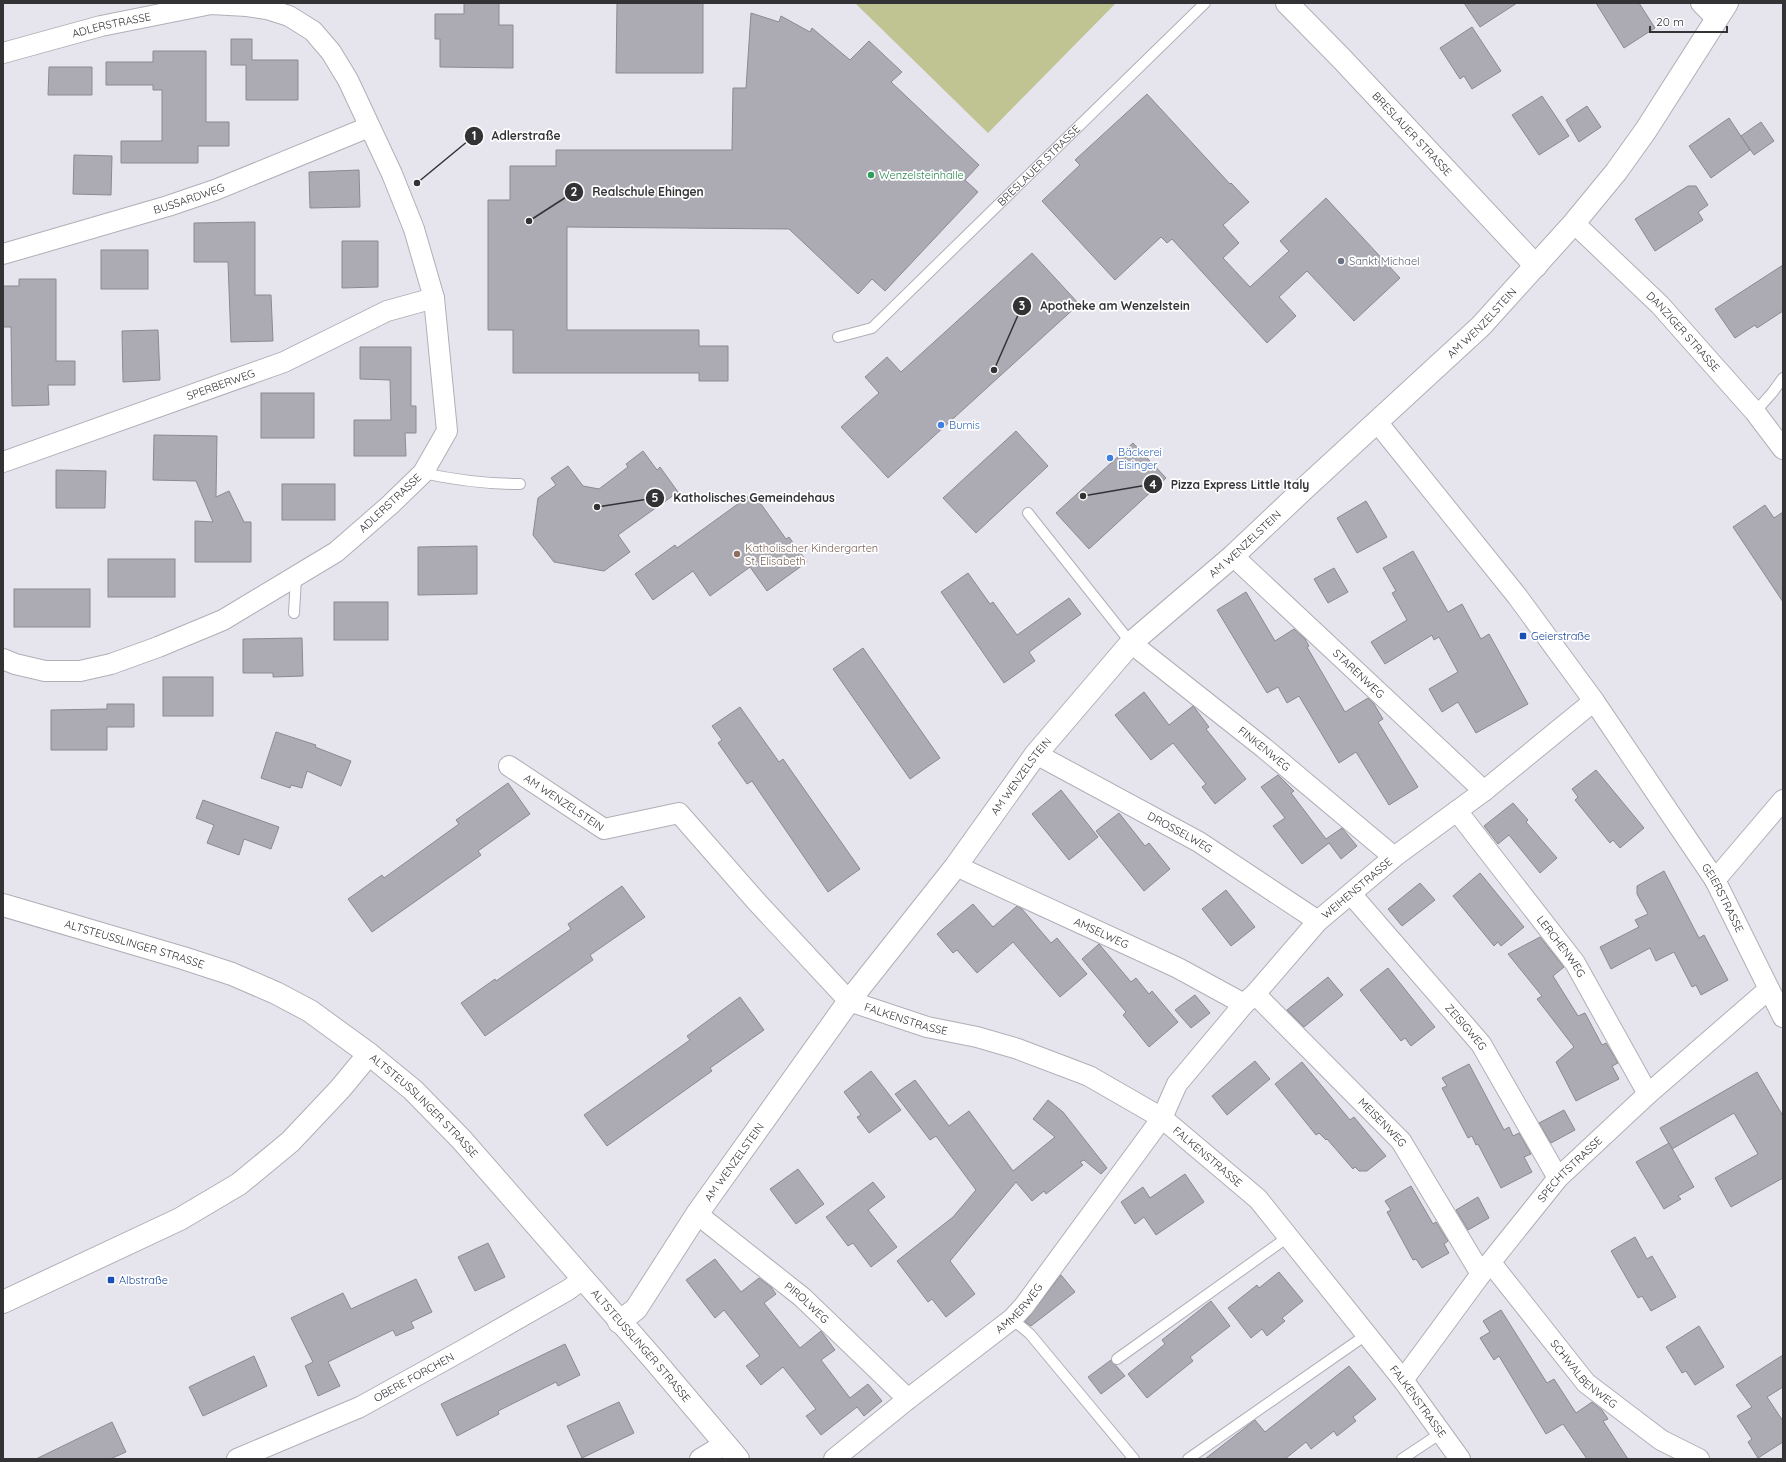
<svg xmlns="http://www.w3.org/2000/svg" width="1786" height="1462" font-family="Quicksand,sans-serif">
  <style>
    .green { fill: #c0c493 }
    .building { fill: #acabb3; stroke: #8a8a91 }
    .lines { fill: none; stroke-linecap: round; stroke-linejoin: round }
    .service-casing { stroke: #b0afb7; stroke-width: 12 }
    .minor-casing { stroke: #b0afb7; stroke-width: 22 }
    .tertiary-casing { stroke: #b0afb7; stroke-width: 24 }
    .service { stroke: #fff; stroke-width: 10 }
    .minor { stroke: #fff; stroke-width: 20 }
    .tertiary { stroke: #fff; stroke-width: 22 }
    .leisure-dot { fill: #2e9e5b; stroke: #fff; stroke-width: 1.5 }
    .worship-dot { fill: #6b7280; stroke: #fff; stroke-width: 1.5 }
    .shop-dot { fill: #3f7fe0; stroke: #fff; stroke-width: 1.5 }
    .education-dot { fill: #8d6e63; stroke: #fff; stroke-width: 1.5 }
    .transit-dot { fill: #1a4fb4; stroke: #fff; stroke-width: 1.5 }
    .labels { text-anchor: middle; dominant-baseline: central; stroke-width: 3.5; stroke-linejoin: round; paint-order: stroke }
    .street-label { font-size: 11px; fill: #333336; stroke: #fff }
    .leisure-label { font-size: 11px; fill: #27864d; stroke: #fff; text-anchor: start }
    .worship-label { font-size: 11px; fill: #5b616d; stroke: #fff; text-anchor: start }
    .shop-label { font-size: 11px; fill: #366cbe; stroke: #fff; text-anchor: start }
    .education-label { font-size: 11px; fill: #785e54; stroke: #fff; text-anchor: start }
    .transit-label { font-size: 11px; fill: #164399; stroke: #fff; text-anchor: start }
    .leader { fill: none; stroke: #333336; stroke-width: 1.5 }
    .callout-dot { fill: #333336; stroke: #fff; stroke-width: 1.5 }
    .mark-label { font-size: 12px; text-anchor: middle; font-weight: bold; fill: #fff }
    .callout-label { font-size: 12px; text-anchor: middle; font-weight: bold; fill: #333336; stroke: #fff; stroke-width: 3.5; stroke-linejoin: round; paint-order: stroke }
  </style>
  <rect width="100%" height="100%" fill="#e6e5ee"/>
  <path class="green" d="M855,3H1116L988,133Z"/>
  <g class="building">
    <path d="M464,3H499V25H513V68L440,67V39H435V14H464Z"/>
    <path d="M617,3H703V73H616Z"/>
    <path d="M1464,3H1517L1480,27Z"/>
    <path d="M1596,3H1639L1655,28L1624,48Z"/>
    <path d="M751,13L779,22L781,16L810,32L812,28L850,60L869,41L902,72L891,82L979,165L965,180L978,192L885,291L872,279L858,294L789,229L567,227V330H699V346H728V381H699V373H513V330H488V200H510V166H556V150H732L733,88H746Z"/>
    <path d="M1472,27L1501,71L1472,89L1464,76L1460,79L1440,48Z"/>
    <path d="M231,39H252V60H298V100H246V65H231Z"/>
    <path d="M153,51H206V122H229V146H198V163H121V141H162V90H153V85H106V62H153Z"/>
    <path d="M49,67H92V95H48Z"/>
    <path d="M1147,94L1230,184L1231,183L1249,202L1223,225L1239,243L1223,258L1250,287L1289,251L1280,241L1326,198L1400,278L1354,321L1307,271L1279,297L1296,316L1267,343L1172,239L1167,243L1161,237L1115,280L1042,201L1080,165L1075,160Z"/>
    <path d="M1542,96L1569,136L1539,155L1512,115Z"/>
    <path d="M1587,106L1601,127L1579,142L1566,120Z"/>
    <path d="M1729,118L1750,150L1711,178L1689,146Z"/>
    <path d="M1761,122L1774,141L1754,155L1741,136Z"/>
    <path d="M74,155L112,156L111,195L73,194Z"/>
    <path d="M359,170L360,207L310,208L309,172Z"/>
    <path d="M1688,186H1696L1708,205L1698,212L1703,220L1655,251L1635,219Z"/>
    <path d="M255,222V295H271L273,341L231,342L228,262H194V223Z"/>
    <path d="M342,241H378V287L342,288Z"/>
    <rect x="101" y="250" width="47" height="39"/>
    <path d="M1032,253L1079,304L888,478L841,427L879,393L865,377L887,357L901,372Z"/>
    <path d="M1783,265V311L1757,328L1755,325L1735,338L1715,309Z"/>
    <path d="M19,279H56V361H75V385H48L49,405L12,406L11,327H3V286H19Z"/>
    <path d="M158,330L160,380L123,382L122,331Z"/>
    <path d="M360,347H411V406H416V433H405L406,456H354V420H391L390,380L360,379Z"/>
    <rect x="261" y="393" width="53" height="45"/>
    <path d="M1016,431L1048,466L976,533L943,498Z"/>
    <path d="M154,435L217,436L216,497L229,491L244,522H251V562H195V521L213,522L196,481L153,480Z"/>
    <path d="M1133,443L1166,478L1089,549L1056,513Z"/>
    <path d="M643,451L657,470L660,467L678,492L618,535L630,552L604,571L554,562L533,535L538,498L556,485L551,478L568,466L583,486L599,489L628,467L626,464Z"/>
    <path d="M56,470L106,471L105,508H56Z"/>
    <rect x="282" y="484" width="53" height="36"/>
    <path d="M753,493L786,539L789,537L807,562L767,591L750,567L710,596L693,571L653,600L635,574L675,545L677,548Z"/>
    <path d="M1366,501L1387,537L1357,553L1337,518Z"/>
    <path d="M1765,505L1774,518L1783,512V602L1733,527Z"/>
    <path d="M477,546V594L418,595V547Z"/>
    <path d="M1413,551L1448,612L1462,604L1481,639L1489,634L1528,704L1476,733L1458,702L1442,712L1429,689L1458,672L1439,637L1434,640L1432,635L1385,664L1371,642L1407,620L1392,593L1396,591L1383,568Z"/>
    <rect x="108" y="559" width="67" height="38"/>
    <path d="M1334,568L1348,592L1328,603L1314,579Z"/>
    <path d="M968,573L990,604L993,602L1017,635L1069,598L1081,614L1029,652L1035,661L1004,683L941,592Z"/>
    <rect x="14" y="589" width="76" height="38"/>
    <path d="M1246,592L1275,641L1294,629L1305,639L1309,646L1307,647L1345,712L1368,698L1374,704L1383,719L1378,722L1418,787L1389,805L1356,752L1339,763L1299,696L1287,703L1278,687L1267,693L1217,610Z"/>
    <rect x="334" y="602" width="54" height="38"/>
    <path d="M302,638L303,676L273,677V673H243V639Z"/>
    <path d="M863,648L940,758L910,779L833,669Z"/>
    <rect x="163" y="677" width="50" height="39"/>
    <path d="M1144,692L1169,725L1193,706L1194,707L1209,727L1206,729L1246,779L1215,804L1202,787L1206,784L1173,743L1151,760L1115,715Z"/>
    <path d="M107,704H134V727H107V750H51V710L107,709Z"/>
    <path d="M740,707L779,762L783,759L860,869L828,892L752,781L747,784L718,743L722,740L712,726Z"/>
    <path d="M276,732L316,745L315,747L351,761L341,786L307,771L302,788L291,785L290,788L261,778Z"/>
    <path d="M1596,770L1644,828L1620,848L1613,840L1610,843L1575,800L1578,797L1572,789Z"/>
    <path d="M1278,775L1294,791L1291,793L1326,839L1342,828L1357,846L1341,859L1329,843L1302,864L1273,826L1285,818L1261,787Z"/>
    <path d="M508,783L530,814L478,851L481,855L372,932L348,899L382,875L384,878L459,824L456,820Z"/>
    <path d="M1061,790L1098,837L1069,860L1032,814Z"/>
    <path d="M203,800L279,827L271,849L244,839L239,855L207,843L214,825L196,818Z"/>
    <path d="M1513,803L1528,820L1526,822L1557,858L1540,873L1509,835L1498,844L1484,826Z"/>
    <path d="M1119,813L1145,846L1149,843L1170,869L1144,891L1096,831Z"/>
    <path d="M1664,871L1699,938L1704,935L1728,980L1701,995L1696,985L1692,987L1674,952L1656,961L1650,948L1611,969L1600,947L1639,927L1635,920L1648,914L1637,894V886Z"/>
    <path d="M1480,873L1524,927L1501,946L1498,942L1494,946L1453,896Z"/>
    <path d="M1420,883L1435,900L1402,926L1388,909Z"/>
    <path d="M622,886L645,917L590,955L593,960L485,1036L461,1003L495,979L496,981L571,929L568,924Z"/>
    <path d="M1226,890L1255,927L1231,946L1202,909Z"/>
    <path d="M973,904L993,927L1017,906L1022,909L1051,943L1057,938L1087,974L1060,997L1013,942L977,973L957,950L953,953L937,934Z"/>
    <path d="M1540,937L1564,967L1553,976L1578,1016L1585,1013L1602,1045L1606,1043L1618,1063L1612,1066L1619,1079L1576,1101L1556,1062L1574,1047L1537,999L1542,996L1508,954Z"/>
    <path d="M1099,944L1131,982L1136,978L1149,994L1152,991L1178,1022L1149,1047L1123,1015L1126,1012L1082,959Z"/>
    <path d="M1388,968L1435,1027L1411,1046L1405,1038L1401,1041L1360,990Z"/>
    <path d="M1328,977L1343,995L1304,1027L1287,1010Z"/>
    <path d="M1195,995L1210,1013L1191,1028L1175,1010Z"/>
    <path d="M740,997L764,1030L710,1068L712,1071L607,1146L584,1115L690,1040L687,1036Z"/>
    <path d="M1255,1061L1270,1079L1227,1115L1212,1096Z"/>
    <path d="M1302,1062L1350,1120L1354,1117L1386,1156L1367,1171H1359L1355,1167L1353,1169L1327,1139L1326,1140L1319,1133L1316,1135L1275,1084Z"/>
    <path d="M1469,1064L1504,1130L1509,1127L1513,1136L1519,1133L1531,1154L1524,1157L1532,1172L1501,1188L1478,1144L1476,1145L1472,1136L1468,1138L1442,1088L1447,1086L1442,1078Z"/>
    <path d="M871,1071L901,1110L869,1133L857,1117L861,1115L844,1092Z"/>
    <path d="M1757,1072L1783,1116V1178L1731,1207L1715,1178L1758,1154L1734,1113L1672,1149L1660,1128Z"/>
    <path d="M915,1080L949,1126L969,1111L1013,1171L1055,1137L1033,1119L1048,1100L1063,1112L1107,1168L1101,1174L1084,1160L1080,1162L1083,1165L1046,1194L1044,1191L1032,1201L1016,1182L950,1261L975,1294L946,1317L932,1299L928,1302L897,1261L953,1217L976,1190L936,1136L930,1140L895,1094Z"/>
    <path d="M1564,1110L1575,1130L1551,1143L1539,1123Z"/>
    <path d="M1669,1143L1694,1187L1678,1196L1681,1199L1664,1209L1636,1162Z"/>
    <path d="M798,1169L824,1204L796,1224L770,1189Z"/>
    <path d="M1185,1174L1204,1202L1156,1235L1144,1217L1135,1224L1121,1202L1143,1187L1150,1198Z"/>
    <path d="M873,1182L885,1197L868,1210L897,1247L871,1267L853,1243L848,1246L826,1217Z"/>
    <path d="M1411,1186L1433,1224L1436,1222L1448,1241L1444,1244L1449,1253L1422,1268L1416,1259L1413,1260L1387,1212L1391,1210L1385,1201Z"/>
    <path d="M1478,1197L1489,1218L1468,1230L1456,1210Z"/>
    <path d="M1635,1237L1647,1259L1652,1256L1676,1297L1651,1311L1642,1296L1638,1298L1611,1251Z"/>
    <path d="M488,1243L505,1277L475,1291L458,1257Z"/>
    <path d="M715,1259L741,1292L759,1278L771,1287L776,1294L764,1303L800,1348L821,1331L835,1350L821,1360L850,1398L868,1384L882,1401L864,1416L857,1407L821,1435L806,1416L816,1409L783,1367L761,1385L746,1366L760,1356L724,1310L715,1318L686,1280Z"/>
    <path d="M1279,1272L1303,1301L1282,1318L1285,1321L1267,1336L1262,1329L1251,1338L1228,1308L1257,1285L1259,1288Z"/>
    <path d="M1061,1275L1075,1292L1031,1326L1025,1322Z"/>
    <path d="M416,1279L432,1312L411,1322L414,1328L396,1336L393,1330L328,1362L340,1386L318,1396L305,1366L313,1362L291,1318L343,1293L351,1309Z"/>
    <path d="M1211,1301L1230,1326L1190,1357L1193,1361L1147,1398L1128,1374L1165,1344L1162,1340Z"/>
    <path d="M1501,1310L1547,1383L1554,1379L1576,1413L1592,1402L1602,1410L1608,1419L1603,1421L1628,1459H1587L1563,1424L1546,1434L1499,1356L1494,1360L1480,1338L1490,1332L1483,1321Z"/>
    <path d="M1699,1326L1724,1367L1695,1385L1686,1371L1682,1373L1666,1347Z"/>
    <path d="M565,1344L580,1375L558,1386L556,1382L498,1411L499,1414L457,1436L441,1404Z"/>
    <path d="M1783,1355V1387L1767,1397L1783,1421V1442L1758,1458L1748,1442L1752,1439L1737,1416L1752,1407L1736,1385Z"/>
    <path d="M254,1356L267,1386L203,1416L189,1387Z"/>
    <path d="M1111,1360L1125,1376L1101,1394L1088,1377Z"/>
    <path d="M1349,1366L1376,1399L1353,1417L1356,1421L1337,1436L1334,1431L1311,1449L1306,1442L1285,1459H1205L1255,1420L1265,1432Z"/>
    <path d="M619,1402L634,1433L582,1458L567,1426Z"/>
    <path d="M112,1422L126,1452L110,1459H36Z"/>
  </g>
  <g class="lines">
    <defs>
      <g id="service">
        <path id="s1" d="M838,337L872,328L1205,3"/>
        <path d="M1755,412L1772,393L1783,378"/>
        <path d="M423,473C455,480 487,484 520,484"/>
        <path d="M1028,513L1131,643"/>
        <path d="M294,613L296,577"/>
        <path d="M1012,1319L1030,1334L1134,1459"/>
        <path d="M1117,1359L1288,1237"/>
        <path d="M1188,1459L1366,1335"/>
        <path d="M1402,1459L1441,1433"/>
      </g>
      <g id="minor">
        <path d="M1701,3L1717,19"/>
        <path id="s2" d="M3,53L101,26L211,4L247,6L267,9L289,16L313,31L331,52L348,80L392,174L414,229L434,298L447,431L423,473L390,505L336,552L223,620L158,647L111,664L80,671H45L15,664L3,659"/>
        <path id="s3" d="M1574,223L1660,305L1755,412L1783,449"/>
        <path id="s4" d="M3,254L168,206L215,190L369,127"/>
        <path id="s5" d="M1377,422L1517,596L1594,701L1715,880L1783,1017"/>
        <path id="s6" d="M3,462L284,362L387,311L434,298"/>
        <path id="s7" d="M1233,556L1484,791"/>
        <path id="s8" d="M1131,643L1264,748L1394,857"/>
        <path id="s9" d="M1036,754L1199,842L1318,921"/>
        <path id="s10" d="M509,766L604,829L679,813L756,901L849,1001L927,1027L977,1037L1018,1049L1089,1076L1162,1118L1258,1199L1403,1380L1460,1459"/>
        <path id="s11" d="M1457,811L1575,963L1648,1094"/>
        <path id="s12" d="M956,866L1178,968L1244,1004"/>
        <path d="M1715,880L1783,800"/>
        <path id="s13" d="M1351,894L1481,1044L1558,1178"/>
        <path id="s14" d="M1255,994L1401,1141L1481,1274"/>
        <path id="s15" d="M697,1214L802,1297L908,1399"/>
        <path id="s16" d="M1491,1263L1586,1383L1661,1440L1699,1459"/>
        <path id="s17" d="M1403,1380L1481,1274L1558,1178L1648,1094L1769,989"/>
        <path id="s18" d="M237,1459L360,1407L463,1350L568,1290L583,1279"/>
        <path d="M700,1459L725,1444"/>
        <path id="s19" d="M834,1459L908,1399L1012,1319L1024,1306L1162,1118L1177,1084L1244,1004L1255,994L1318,921L1394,857L1484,791L1594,701"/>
      </g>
      <g id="tertiary">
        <path id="s20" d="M1287,3L1342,59L1536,266"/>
        <path id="s21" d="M3,905L183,958L232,974L276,993L310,1011L369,1054L413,1090L461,1139L655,1361L738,1459"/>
        <path d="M3,1302L180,1219L239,1184L290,1142L340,1089L369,1054"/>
        <path id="s22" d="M619,1322L636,1309L697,1214L849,1001L956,866L1036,754L1131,643L1233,556L1306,487L1481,326L1574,223L1616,172L1646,130L1727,3"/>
      </g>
    </defs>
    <use href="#service" class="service-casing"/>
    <use href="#minor" class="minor-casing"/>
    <use href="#tertiary" class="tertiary-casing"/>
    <use href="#service" class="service"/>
    <use href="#minor" class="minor"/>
    <use href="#tertiary" class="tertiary"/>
  </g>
  <circle class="leisure-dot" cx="871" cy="175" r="4"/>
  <circle class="worship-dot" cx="1341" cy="261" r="4"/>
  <g class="shop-dot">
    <circle cx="941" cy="425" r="4"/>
    <circle cx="1110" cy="458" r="4"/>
  </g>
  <circle class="education-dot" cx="737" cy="554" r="4"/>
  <g class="transit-dot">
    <rect x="1519" y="632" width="8" height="8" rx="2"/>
    <rect x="107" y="1276" width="8" height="8" rx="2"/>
  </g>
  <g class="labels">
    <g class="street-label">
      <text stroke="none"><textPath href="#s2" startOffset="112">ADLERSTRASSE</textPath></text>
      <text stroke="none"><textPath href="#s20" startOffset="181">BRESLAUER STRASSE</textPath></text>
      <text stroke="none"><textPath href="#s1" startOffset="268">BRESLAUER STRASSE</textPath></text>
      <text stroke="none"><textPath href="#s4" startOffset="194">BUSSARDWEG</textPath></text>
      <text stroke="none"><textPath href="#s22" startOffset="1327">AM WENZELSTEIN</textPath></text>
      <text stroke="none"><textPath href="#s3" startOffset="154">DANZIGER STRASSE</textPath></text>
      <text stroke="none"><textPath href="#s6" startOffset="231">SPERBERWEG</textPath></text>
      <text transform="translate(390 503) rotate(-43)">ADLERSTRASSE</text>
      <text stroke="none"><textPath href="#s22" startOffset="1003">AM WENZELSTEIN</textPath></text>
      <text stroke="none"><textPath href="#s7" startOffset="172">STARENWEG</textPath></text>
      <text stroke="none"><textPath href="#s8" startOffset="170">FINKENWEG</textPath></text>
      <text stroke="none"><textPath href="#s22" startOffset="679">AM WENZELSTEIN</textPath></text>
      <text stroke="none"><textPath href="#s10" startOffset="66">AM WENZELSTEIN</textPath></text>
      <text stroke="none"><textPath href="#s9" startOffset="164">DROSSELWEG</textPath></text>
      <text stroke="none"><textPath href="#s19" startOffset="781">WEIHENSTRASSE</textPath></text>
      <text stroke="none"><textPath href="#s5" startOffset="589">GEIERSTRASSE</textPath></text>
      <text stroke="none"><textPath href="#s12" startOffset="160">AMSELWEG</textPath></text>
      <text stroke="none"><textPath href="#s21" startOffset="137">ALTSTEUSSLINGER STRASSE</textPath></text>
      <text stroke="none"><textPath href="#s11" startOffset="171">LERCHENWEG</textPath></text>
      <text stroke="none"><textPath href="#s10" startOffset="504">FALKENSTRASSE</textPath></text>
      <text stroke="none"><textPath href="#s13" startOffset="176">ZEISIGWEG</textPath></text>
      <text stroke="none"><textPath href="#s21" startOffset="474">ALTSTEUSSLINGER STRASSE</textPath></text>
      <text stroke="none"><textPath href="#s14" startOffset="181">MEISENWEG</textPath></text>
      <text stroke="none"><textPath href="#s10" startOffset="840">FALKENSTRASSE</textPath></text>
      <text stroke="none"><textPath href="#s22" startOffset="198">AM WENZELSTEIN</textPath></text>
      <text stroke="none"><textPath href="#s17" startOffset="269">SPECHTSTRASSE</textPath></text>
      <text stroke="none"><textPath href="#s15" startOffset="141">PIROLWEG</textPath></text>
      <text stroke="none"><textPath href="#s19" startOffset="239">AMMERWEG</textPath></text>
      <text stroke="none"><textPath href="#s21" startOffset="798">ALTSTEUSSLINGER STRASSE</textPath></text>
      <text stroke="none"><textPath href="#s16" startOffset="145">SCHWALBENWEG</textPath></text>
      <text stroke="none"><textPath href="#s18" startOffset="195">OBERE FORCHEN</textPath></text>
      <text stroke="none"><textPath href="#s10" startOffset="1164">FALKENSTRASSE</textPath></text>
    </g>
    <g class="leisure-label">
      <text x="879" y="175">Wenzelsteinhalle</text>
    </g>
    <g class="worship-label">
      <text x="1349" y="261">Sankt Michael</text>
    </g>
    <g class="shop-label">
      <text x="949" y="425">Bumis</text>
      <text x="1118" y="452">Bäckerei<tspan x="1118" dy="13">Eisinger</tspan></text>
    </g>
    <g class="education-label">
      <text x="745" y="548">Katholischer Kindergarten<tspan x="745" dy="13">St. Elisabeth</tspan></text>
    </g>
    <g class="transit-label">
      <text x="1531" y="636">Geierstraße</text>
      <text x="119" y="1280">Albstraße</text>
    </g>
  </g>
  <path class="leader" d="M417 183L474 136M529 221L574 192M994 370L1022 306M1083 496L1153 484M597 507L655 498"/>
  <g class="callout-dot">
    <circle cx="417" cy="183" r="4"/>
    <circle cx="529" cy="221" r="4"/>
    <circle cx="994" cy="370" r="4"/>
    <circle cx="1083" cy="496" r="4"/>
    <circle cx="597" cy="507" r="4"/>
    <circle cx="474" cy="136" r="10"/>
    <circle cx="574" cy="192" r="10"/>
    <circle cx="1022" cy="306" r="10"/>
    <circle cx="1153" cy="484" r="10"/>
    <circle cx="655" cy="498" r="10"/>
  </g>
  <g class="mark-label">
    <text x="474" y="140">1</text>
    <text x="574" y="196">2</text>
    <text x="1022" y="310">3</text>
    <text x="1153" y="489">4</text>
    <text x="655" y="502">5</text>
  </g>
  <g class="callout-label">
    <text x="526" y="140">Adlerstraße</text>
    <text x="648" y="196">Realschule Ehingen</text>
    <text x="1115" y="310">Apotheke am Wenzelstein</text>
    <text x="1240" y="489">Pizza Express Little Italy</text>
    <text x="754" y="502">Katholisches Gemeindehaus</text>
  </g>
  <rect width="1786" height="1462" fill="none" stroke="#333336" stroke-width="8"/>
  <path d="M1650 26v6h77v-6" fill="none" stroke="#333336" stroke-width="2"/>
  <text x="1656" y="26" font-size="12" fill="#333336" stroke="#ffffff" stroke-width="3" paint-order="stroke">20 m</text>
</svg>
